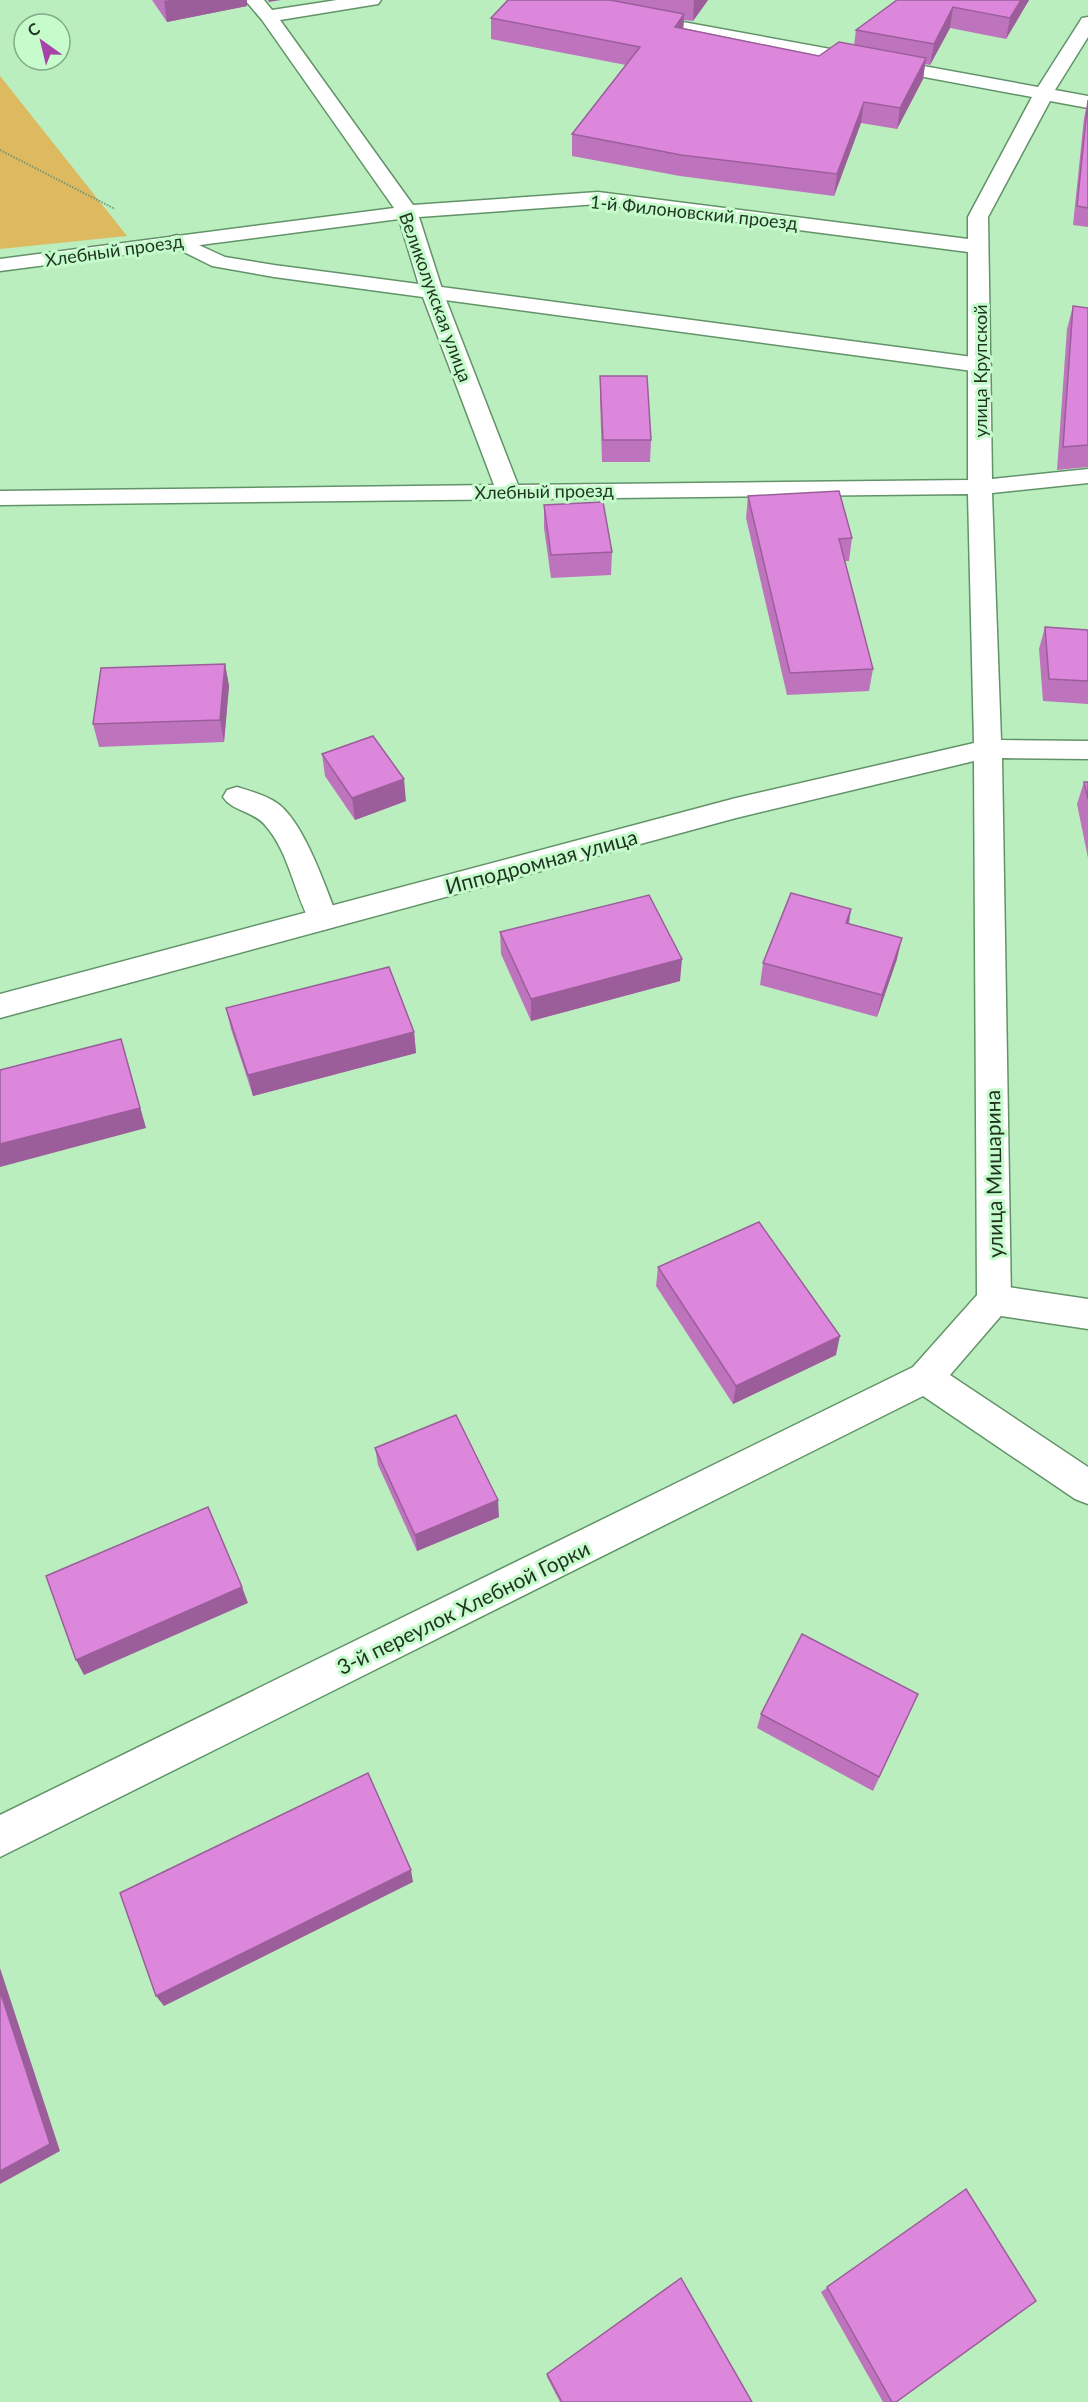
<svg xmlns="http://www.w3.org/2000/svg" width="1088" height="2402" font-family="Lato,sans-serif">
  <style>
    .green { fill: #ddb960 }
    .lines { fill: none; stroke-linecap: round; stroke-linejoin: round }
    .lane-casing { stroke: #629368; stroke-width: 3 }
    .street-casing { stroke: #629368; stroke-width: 3 }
    .path { stroke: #739877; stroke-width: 2; stroke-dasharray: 1.5 1.5; stroke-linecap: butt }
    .lane { fill: #fff; fill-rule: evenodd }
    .street { fill: #fff; fill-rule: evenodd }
    .wall { fill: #be74bd }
    .shaded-wall { fill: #9b5e9a }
    .building { fill: #dd87dc; stroke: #9b5e9a; stroke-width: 1.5 }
    .labels { text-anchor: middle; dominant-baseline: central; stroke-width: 6; stroke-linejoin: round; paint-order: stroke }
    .far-street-label { font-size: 18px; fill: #1f3321; stroke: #c6fbcc }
    .street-label { font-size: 21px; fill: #1f3321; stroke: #c6fbcc }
  </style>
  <rect width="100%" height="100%" fill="#baeebf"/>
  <path class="green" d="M0,76L127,236L0,249Z"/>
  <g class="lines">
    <defs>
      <g id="lane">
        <path d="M177,235L225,257L274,265L980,358L988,360L991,365L988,370L980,372L274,277L212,266L170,245L167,241L170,237Z"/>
        <path d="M237,787C250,791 265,795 277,803C304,822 326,888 338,919L333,927L323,930L313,927C294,895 290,853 265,825C253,811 232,811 223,797L227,790Z"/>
        <path d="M994,1285L1088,1299V1329L994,1315L982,1310L977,1300L982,1290Z"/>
      </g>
      <path id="street" d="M245,0H264L272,10L337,0H381L378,4L372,5L280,20L413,205L598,192L968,239V217L1032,97L639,24L633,23L630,19L633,15L639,14L1038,87L1082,18L1088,17V37L1055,90L1088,96V108L1050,101L988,217L992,479L1088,469V483L992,493L1001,740L1088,741V759L1002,758L1011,1300L1006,1310L950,1375L1088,1467V1504L1075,1499L923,1396L0,1857V1815L913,1367L977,1295L974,761L736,818L0,1018V994L736,798L974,743L968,494L0,505V491L494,485L421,292L399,219L0,271V259L394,208L262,20ZM598,204L968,252V480L518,485L443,292L419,217Z"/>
    </defs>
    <use href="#lane" class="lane-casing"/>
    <use href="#street" class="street-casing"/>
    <path class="path" d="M0,150L115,209"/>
    <use href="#lane" class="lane"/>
    <use href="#street" class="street"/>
  </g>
  <g class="wall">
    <path d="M152,0H247V6L167,22Z"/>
    <path d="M508,0H708L693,21L684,20L683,28L819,56L854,45L856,30L897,0H1029L1006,39L950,28L930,65L925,64L923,79L897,129L861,123L834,196L680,176L572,156V134L626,65L491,39V18Z"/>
    <path d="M1088,100V227L1073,225L1084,118Z"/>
    <path d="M1073,306L1088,308V467L1057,470L1067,329Z"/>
    <path d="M600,376L651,440L650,462H602L600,399Z"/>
    <path d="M748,496L852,538L849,561H845L873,669L869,691L787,695L746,518Z"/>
    <path d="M544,505L612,552L611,575L551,578L544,528Z"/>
    <path d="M1045,627L1088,630V704L1043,701L1039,649Z"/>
    <path d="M225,664L229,686L224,742L99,747L93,724Z"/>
    <path d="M322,754L406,801L355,820L325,776Z"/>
    <path d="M1084,782H1088V858L1077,804Z"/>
    <path d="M851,909L849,924L897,959L877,1017L760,985L763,963Z"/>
    <path d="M500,932L680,981L531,1021L501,954Z"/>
    <path d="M226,1008L414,1032L416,1053L253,1096L231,1029Z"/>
    <path d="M658,1267L836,1355L733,1404L656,1286Z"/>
    <path d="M375,1448L499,1517L417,1551L378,1465Z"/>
    <path d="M918,1694L873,1791L757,1728L761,1714Z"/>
    <path d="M966,2189L896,2402H883L821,2292Z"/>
    <path d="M547,2374L752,2402H560L547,2377Z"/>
  </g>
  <g class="shaded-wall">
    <path d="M169,0H247V6L167,22L164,1Z"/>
    <path d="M268,0H281L269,2Z"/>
    <path d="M694,0H708L693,21Z"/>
    <path d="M1021,0H1029L1006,39L1010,18Z"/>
    <path d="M953,7L950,28L930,65L934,44Z"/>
    <path d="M684,14L683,35L675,27Z"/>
    <path d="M926,58L923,79L897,129L900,108Z"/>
    <path d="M864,102L861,123L834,196L837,174Z"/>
    <path d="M225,664L229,686L224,742L220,720Z"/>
    <path d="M404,779L406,801L355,820L352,798Z"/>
    <path d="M851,909L847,931L846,923Z"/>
    <path d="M902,938L897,959L877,1017L882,995Z"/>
    <path d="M682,959L680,981L531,1021V999Z"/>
    <path d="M414,1032L416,1053L253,1096L248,1075Z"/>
    <path d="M121,1039L146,1128L0,1167V1144Z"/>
    <path d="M840,1336L836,1355L733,1404L736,1386Z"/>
    <path d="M498,1500L499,1517L417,1551L415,1535Z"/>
    <path d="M242,1587L248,1603L84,1675L76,1660Z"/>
    <path d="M411,1870L413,1882L164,2006L156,1996Z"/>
    <path d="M0,1968L60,2151L0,2184Z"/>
  </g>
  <g class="building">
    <path d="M508,0H610L684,14L675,27L819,56L839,42L926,58L900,108L864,102L837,174L681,155L572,134L640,47L491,18Z"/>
    <path d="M897,0H1021L1010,18L953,7L934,44L856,30Z"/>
    <path d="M1088,100V208L1077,206Z"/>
    <path d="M1073,306L1088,308V445L1063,447Z"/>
    <path d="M600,376H647L651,440H603Z"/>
    <path d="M839,491L852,538L839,539L873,669L790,673L748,496Z"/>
    <path d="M603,502L612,552L551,555L544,505Z"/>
    <path d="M1045,627L1088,630V681L1049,679Z"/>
    <path d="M225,664L220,720L93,724L101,668Z"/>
    <path d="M373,736L404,779L352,798L322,754Z"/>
    <path d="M1084,782H1088V799Z"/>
    <path d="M791,893L851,909L846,923L902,938L882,995L763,963Z"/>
    <path d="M649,895L682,959L531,999L500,932Z"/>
    <path d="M389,967L414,1032L248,1075L226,1008Z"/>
    <path d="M121,1039L140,1108L0,1144V1070Z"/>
    <path d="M759,1222L840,1336L736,1386L658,1267Z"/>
    <path d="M456,1415L498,1500L415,1535L375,1448Z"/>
    <path d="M208,1507L242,1587L76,1660L46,1576Z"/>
    <path d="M802,1634L918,1694L879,1777L761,1714Z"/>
    <path d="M368,1773L411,1870L156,1996L120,1893Z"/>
    <path d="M0,1991L50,2144L0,2171Z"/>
    <path d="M966,2189L1036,2301L896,2402H892L827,2287Z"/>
    <path d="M681,2278L752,2402H562L547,2374Z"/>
  </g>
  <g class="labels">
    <g class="far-street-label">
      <text transform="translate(694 212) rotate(6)">1-й Филоновский проезд</text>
      <text transform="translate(114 250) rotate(-8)">Хлебный проезд</text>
      <text transform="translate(436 297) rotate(70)">Великолукская улица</text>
      <text transform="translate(980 371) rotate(-90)">улица Крупской</text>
      <text transform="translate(544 491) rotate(-1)">Хлебный проезд</text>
    </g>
    <g class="street-label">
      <text transform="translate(541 861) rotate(-15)">Ипподромная улица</text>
      <text transform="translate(993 1174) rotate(-91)">улица Мишарина</text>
      <text transform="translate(463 1607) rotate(-26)">3-й переулок Хлебной Горки</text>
    </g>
  </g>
  <g transform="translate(42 42) rotate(326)"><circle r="28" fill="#c6fbcc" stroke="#83ab88" stroke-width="1.5"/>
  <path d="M0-4.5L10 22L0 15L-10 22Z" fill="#a742a7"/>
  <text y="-9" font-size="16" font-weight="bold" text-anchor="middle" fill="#1f3321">С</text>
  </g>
</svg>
